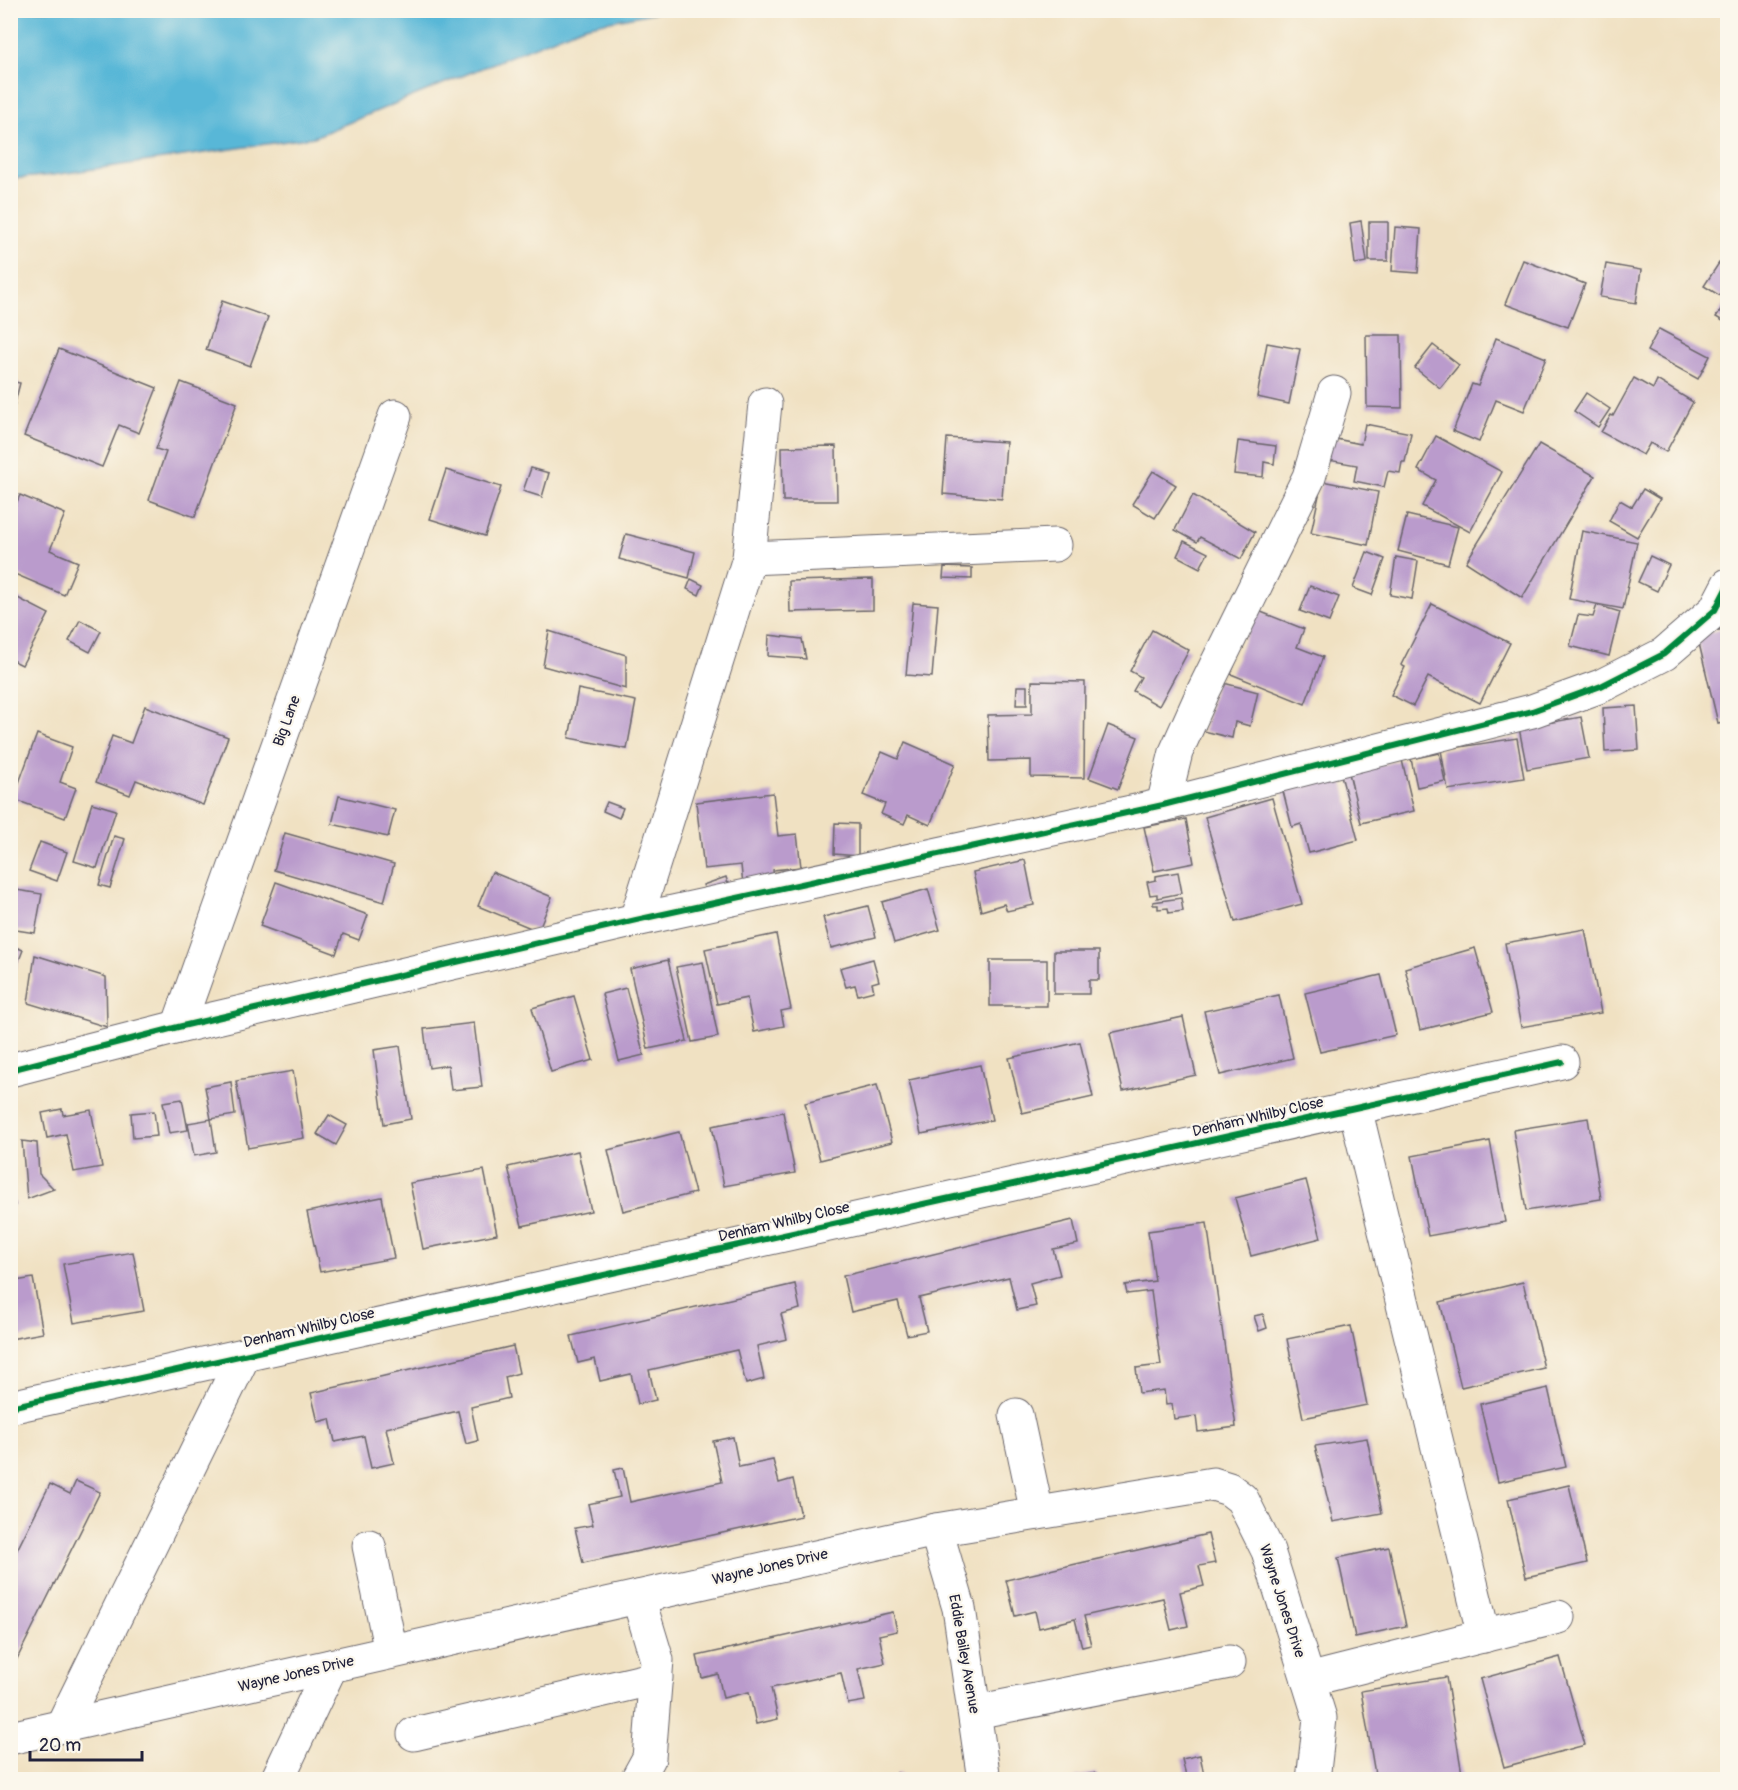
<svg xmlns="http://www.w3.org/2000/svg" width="1738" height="1790" font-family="Pangolin,sans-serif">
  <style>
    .water { fill: #59b7d7; stroke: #3e6c89; stroke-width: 1.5 }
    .building { fill: #ba9bcc }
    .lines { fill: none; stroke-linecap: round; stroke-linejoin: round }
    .minor-casing { stroke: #6a656a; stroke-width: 35 }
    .minor { stroke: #fff; stroke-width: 33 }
    .cycleway-casing { stroke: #fbf7ec; stroke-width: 10 }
    .cycleway { stroke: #00873e; stroke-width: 6 }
    .labels { text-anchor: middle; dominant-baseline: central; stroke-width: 4.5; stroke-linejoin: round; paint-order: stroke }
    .street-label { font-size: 15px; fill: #22223b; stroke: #fbf7ec }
  </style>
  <rect width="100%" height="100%" fill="#fbf7ec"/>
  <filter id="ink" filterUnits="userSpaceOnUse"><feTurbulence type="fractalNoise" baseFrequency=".0167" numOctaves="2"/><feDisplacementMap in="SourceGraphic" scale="12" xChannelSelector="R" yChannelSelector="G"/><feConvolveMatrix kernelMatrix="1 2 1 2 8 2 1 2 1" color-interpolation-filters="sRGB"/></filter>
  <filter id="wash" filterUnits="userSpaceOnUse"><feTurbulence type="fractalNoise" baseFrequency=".008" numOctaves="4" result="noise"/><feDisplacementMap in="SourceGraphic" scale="24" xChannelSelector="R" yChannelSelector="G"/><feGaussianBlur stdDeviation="1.35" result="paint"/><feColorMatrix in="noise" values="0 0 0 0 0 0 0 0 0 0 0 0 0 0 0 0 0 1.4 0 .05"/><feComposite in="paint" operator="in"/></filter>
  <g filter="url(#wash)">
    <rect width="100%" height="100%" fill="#f0e1c2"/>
    <path class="water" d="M11,10H663V11L584,26L314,137L53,175L11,179Z"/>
    <g id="blocks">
      <g class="building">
        <path d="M1361,221L1367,262L1355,264L1350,223Z"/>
        <rect x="1369" y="222" width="19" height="39"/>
        <path d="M1395,227L1421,229L1418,273L1392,271Z"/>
        <path d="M1523,260L1585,284L1568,327L1505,304Z"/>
        <path d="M1719,263L1728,268V324L1716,317L1727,300L1704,286Z"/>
        <path d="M1606,264L1641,270L1636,303L1600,297Z"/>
        <path d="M222,301L268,317L250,366L206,350Z"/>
        <path d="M1659,329L1710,356L1698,379L1647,351Z"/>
        <path d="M1366,335H1401L1402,408L1367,407Z"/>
        <path d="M1496,338L1546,358L1524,411L1496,400L1479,442L1453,431L1472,384L1478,386Z"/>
        <path d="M1267,343L1300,349L1289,404L1257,397Z"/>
        <path d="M1433,345L1459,365L1440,388L1415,368Z"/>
        <path d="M59,349L157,388L139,433L119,425L102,467L24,436Z"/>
        <path d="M1634,378L1653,389L1657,380L1693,402L1666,452L1650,443L1643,455L1601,432L1611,415L1613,416Z"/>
        <path d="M10,381L20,383L11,418H10Z"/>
        <path d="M181,382L237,403L195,517L149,500L166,452L156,449Z"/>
        <path d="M1586,393L1610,409L1598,427L1574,411Z"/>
        <path d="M1365,424L1411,433L1405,462H1402L1400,473L1388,471L1384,487L1354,481L1357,465L1322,459L1326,437L1361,444Z"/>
        <path d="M1436,436L1502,472L1470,532L1422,506L1436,480L1418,470Z"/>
        <path d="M947,438L1006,442L1002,499L943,494Z"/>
        <path d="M1238,441L1276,446L1274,464L1264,462L1263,477L1234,474Z"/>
        <path d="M1539,444L1595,476L1522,598L1466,562Z"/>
        <path d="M836,446L837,501H783L782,447Z"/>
        <path d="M531,468L549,473L542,497L523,491Z"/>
        <path d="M446,470L501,487L485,536L430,519Z"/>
        <path d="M1153,471L1176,485L1155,518L1132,504Z"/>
        <path d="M1322,481L1378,492L1368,545L1311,533Z"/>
        <path d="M1643,489L1660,499L1637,537L1609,521L1620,500L1632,507Z"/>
        <path d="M20,495L65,514L50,550L78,562L64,595L10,572V518Z"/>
        <path d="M1193,495L1255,532L1241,559L1200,537L1197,542L1175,530Z"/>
        <path d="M1407,515L1458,527L1448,564L1398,551Z"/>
        <path d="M1582,531L1637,542L1623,609L1569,599Z"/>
        <path d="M626,534L695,552L689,578L619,559Z"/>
        <path d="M1184,541L1208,553L1200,568L1177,556Z"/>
        <path d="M1367,552L1385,559L1372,595L1353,588Z"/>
        <path d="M1650,556L1669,565L1657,591L1638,582Z"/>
        <path d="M1396,557L1418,561L1412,599L1390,595Z"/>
        <path d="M944,567L972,568V579L943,578Z"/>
        <path d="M691,579L703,585L699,595L687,589Z"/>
        <path d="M873,579V610L790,612L789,581Z"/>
        <path d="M1310,586L1339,597L1329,622L1300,611Z"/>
        <path d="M10,594L49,614L22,665L10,659Z"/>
        <path d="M913,603L938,605L932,677L906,675Z"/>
        <path d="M1432,604L1510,643L1480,703L1428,677L1413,706L1391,695L1405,667L1401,665Z"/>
        <path d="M1597,605L1620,612L1609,656L1570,646L1578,615L1593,617Z"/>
        <path d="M1256,610L1304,629L1297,647L1323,657L1305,704L1231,674Z"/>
        <path d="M80,620L101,631L90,652L69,641Z"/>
        <path d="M1728,628V721L1718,723L1697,635Z"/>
        <path d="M1152,630L1189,650L1159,706L1133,691L1141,677L1130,671Z"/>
        <path d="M549,631L626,655V689L543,666Z"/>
        <path d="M769,635L802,639L806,659L768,656Z"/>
        <path d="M1032,681L1085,682L1084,778L1031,777V760L989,761L988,715L1032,714Z"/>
        <path d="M1216,681L1258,692L1250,726L1235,722L1232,738L1204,731Z"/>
        <path d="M1017,686H1027V705H1016Z"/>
        <path d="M578,689L636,701L627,749L569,738Z"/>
        <path d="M145,706L228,737L203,805L136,780L130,795L96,782L112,736L131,743Z"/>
        <path d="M1636,706L1639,750L1605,752L1603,708Z"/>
        <path d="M1581,717L1589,758L1527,769L1519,728Z"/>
        <path d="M1108,725L1138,737L1118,789L1089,778Z"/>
        <path d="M37,734L72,747L60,782L76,788L65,818L13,799Z"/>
        <path d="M1517,738L1524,778L1448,790L1441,750Z"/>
        <path d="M905,742L955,764L930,825L908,815L904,824L881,814L885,804L863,795L882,752L898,759Z"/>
        <path d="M1439,753L1445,781L1417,787L1411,759Z"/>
        <path d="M1402,760L1414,811L1361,823L1349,773Z"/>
        <path d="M1341,775L1358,840L1309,853L1301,824L1292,827L1283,791Z"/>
        <path d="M773,793L778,836L797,834L801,867L773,870L774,882L743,885L741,865L704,869L696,802Z"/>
        <path d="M339,796L395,810L388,837L332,824Z"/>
        <path d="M1272,798L1302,904L1235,922L1205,817Z"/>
        <path d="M607,802L623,808L619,818L603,811Z"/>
        <path d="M92,803L116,810L97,868L74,861Z"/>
        <path d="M1186,819L1194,863L1154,871L1144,827Z"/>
        <path d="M835,823L858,824V856L834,854Z"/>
        <path d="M285,833L394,864L384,902L274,870Z"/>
        <path d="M114,836L125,839L110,888L99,885Z"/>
        <path d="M40,842L67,852L57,881L29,871Z"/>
        <path d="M1025,860L1034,905L1007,911L1004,904L981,911L973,872Z"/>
        <path d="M492,872L552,897L538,931L478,906Z"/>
        <path d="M1178,872L1182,893L1157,898V894L1150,895L1147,882L1156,880V876Z"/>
        <path d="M726,877L730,890L707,896L703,885Z"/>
        <path d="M276,882L368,915L359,940L343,934L336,954L260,926Z"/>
        <path d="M10,889L42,894L35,933L10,929Z"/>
        <path d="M928,889L940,930L894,943L882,902Z"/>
        <path d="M1181,898L1183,911L1169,913L1168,908L1158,909V905H1153V902Z"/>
        <path d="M868,906L876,937L831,948L823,917Z"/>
        <path d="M1585,929L1601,1013L1521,1027L1505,943Z"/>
        <path d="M776,934L791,1009L781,1011L784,1026L754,1032L747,998L717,1004L705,949Z"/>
        <path d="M10,945L23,950L11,981H10Z"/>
        <path d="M1475,948L1493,1012L1420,1030L1405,968Z"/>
        <path d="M1054,951H1099V980H1089V994H1054Z"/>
        <path d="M35,955L106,977L107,1027L28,1003Z"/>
        <path d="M873,959L879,981L872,983L874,991L858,995L855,985L846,987L840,968Z"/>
        <path d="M668,960L687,1041L648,1049L630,969Z"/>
        <rect x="990" y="960" width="57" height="46"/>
        <path d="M703,962L718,1037L692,1042L676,967Z"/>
        <path d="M1381,975L1396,1035L1320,1052L1305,993Z"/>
        <path d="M626,988L644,1055L619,1061L602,994Z"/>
        <path d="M1279,995L1293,1058L1220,1075L1204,1011Z"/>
        <path d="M574,996L593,1060L551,1072L532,1008Z"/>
        <path d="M1183,1017L1196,1075L1123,1091L1110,1033Z"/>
        <path d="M474,1023L482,1087L451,1090L448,1065L429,1068L424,1029Z"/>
        <path d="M1080,1042L1093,1097L1022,1113L1009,1058Z"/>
        <path d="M400,1046L411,1119L384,1124L374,1050Z"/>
        <path d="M980,1065L992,1120L921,1134L909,1080Z"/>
        <path d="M293,1071L304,1138L248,1148L236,1081Z"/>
        <path d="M231,1082L235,1115L211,1119L205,1087Z"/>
        <path d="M877,1085L892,1142L820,1160L805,1103Z"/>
        <path d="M182,1099L188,1130L169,1133L163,1102Z"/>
        <path d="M62,1109L63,1115L91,1110L102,1167L74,1172L66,1134L47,1138L42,1113Z"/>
        <path d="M154,1111L157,1136L133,1138L131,1113Z"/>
        <path d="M783,1112L795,1173L724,1186L712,1126Z"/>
        <path d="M329,1115L347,1125L336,1145L317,1134Z"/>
        <path d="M1588,1118L1601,1199L1526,1211L1513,1130Z"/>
        <path d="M211,1119L216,1152L194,1156L188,1123Z"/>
        <path d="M679,1132L695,1193L623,1211L608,1150Z"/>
        <path d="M22,1141L37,1143L39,1174L54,1189L27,1199Z"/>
        <path d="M1490,1141L1505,1222L1428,1236L1412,1156Z"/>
        <path d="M578,1151L591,1211L522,1226L508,1167Z"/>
        <path d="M484,1170L497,1234L423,1249L410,1183Z"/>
        <path d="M1306,1180L1321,1238L1251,1256L1235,1198Z"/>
        <path d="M10,1186L15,1205L10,1206Z"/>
        <path d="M382,1197L394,1258L320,1272L307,1212Z"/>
        <path d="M1073,1220L1078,1244L1053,1249L1060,1275L1030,1283L1036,1306L1017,1310L1009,1277L919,1298L927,1331L907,1335L898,1301L851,1312L843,1276Z"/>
        <path d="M1207,1223L1236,1427L1198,1432L1196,1416L1174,1419L1172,1404L1166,1405L1164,1390L1139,1393L1136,1368L1161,1365L1151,1291L1127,1294L1125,1285L1155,1281L1148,1231Z"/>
        <path d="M133,1252L144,1311L74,1323L63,1264Z"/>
        <path d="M33,1278L43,1333L10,1339V1282Z"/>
        <path d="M1523,1282L1544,1368L1461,1387L1440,1302Z"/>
        <path d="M795,1284L800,1309L781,1314L787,1339L757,1346L764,1379L746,1384L737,1350L649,1370L656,1400L638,1404L631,1374L600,1381L595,1359L578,1363L571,1336Z"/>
        <path d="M1263,1314L1267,1328L1259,1331L1254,1316Z"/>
        <path d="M1351,1326L1367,1405L1303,1418L1287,1339Z"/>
        <path d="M513,1346L519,1373L505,1377L509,1398L471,1407L478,1441L466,1444L458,1411L386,1428L394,1463L371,1468L364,1436L335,1442L330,1419L318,1422L311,1393Z"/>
        <path d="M1548,1388L1566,1467L1498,1482L1480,1404Z"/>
        <path d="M733,1437L739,1467L773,1460L779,1483L793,1479L801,1516L583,1563L575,1528L593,1525L588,1504L620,1497L614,1470L623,1468L630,1502L722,1482L713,1441Z"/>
        <path d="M1367,1438L1382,1513L1333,1522L1315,1446Z"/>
        <path d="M76,1481L100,1492L10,1673V1564L50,1484L70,1494Z"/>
        <path d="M1569,1485L1587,1563L1526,1577L1508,1499Z"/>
        <path d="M1208,1534L1215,1563L1199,1566L1204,1586L1180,1592L1188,1626L1171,1630L1163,1598L1084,1616L1091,1645L1082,1647L1075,1619L1039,1628L1035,1611L1015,1616L1006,1580Z"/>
        <path d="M1389,1547L1406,1626L1355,1637L1338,1558Z"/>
        <path d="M893,1612L897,1631L879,1635L885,1663L858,1669L865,1701L848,1704L841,1673L771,1688L778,1719L756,1724L749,1692L723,1698L718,1674L702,1678L697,1656Z"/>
        <path d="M1560,1657L1585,1745L1504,1767L1480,1679Z"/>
        <path d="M1446,1677L1463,1780H1376L1361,1691Z"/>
        <path d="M1200,1755L1205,1780H1187L1182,1759Z"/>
        <path d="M897,1773L912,1780H895Z"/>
        <path d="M1096,1773L1097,1780H1076L1075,1777Z"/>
      </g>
    </g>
  </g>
  <g filter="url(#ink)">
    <use href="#blocks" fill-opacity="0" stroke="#6a656a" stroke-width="1.5"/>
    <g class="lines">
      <defs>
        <g id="minor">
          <path d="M749,558L1055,545"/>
          <path d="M1163,805L1176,752L1203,692L1309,477L1334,393"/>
          <path d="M636,920L749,558L765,404"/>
          <path d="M178,1027L395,416"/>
          <path d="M10,1070L178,1027L636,920L1163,805L1532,711L1601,686L1664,654L1715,610L1728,585"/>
          <path d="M1355,1108L1484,1636"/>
          <path d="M10,1407L1562,1062"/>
          <path d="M1016,1415L1037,1513"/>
          <path d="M936,1530L959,1608L984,1780"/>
          <path d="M369,1546L391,1652"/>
          <path d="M1308,1680L1558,1617"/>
          <path d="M975,1712L1229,1662"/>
          <path d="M62,1726L244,1355"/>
          <path d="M414,1734L656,1678"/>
          <path d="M10,1738L936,1530L1213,1484L1229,1489L1242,1499L1268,1551L1320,1718L1313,1780"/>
          <path d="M277,1780L331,1666"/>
          <path d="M637,1780L649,1758L657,1660L638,1597"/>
        </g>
      </defs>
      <use href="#minor" class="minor-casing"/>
      <use href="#minor" class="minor"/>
      <defs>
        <g id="cycleway">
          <path d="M10,1070L178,1027L636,920L1163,805L1532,711L1601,686L1664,654L1715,610L1728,585"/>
          <path d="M10,1407L1562,1062"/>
        </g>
      </defs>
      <use href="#cycleway" class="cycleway-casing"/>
      <use href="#cycleway" class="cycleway"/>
    </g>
  </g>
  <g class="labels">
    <g class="street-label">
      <text transform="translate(287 721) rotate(-70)">Big Lane</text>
      <text transform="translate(1258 1117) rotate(-13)">Denham Whilby Close</text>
      <text transform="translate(784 1222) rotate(-13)">Denham Whilby Close</text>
      <text transform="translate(309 1328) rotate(-13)">Denham Whilby Close</text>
      <text transform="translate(770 1567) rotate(-13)">Wayne Jones Drive</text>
      <text transform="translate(1282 1601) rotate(72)">Wayne Jones Drive</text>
      <text transform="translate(964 1654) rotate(80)">Eddie Bailey Avenue</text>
      <text transform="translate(296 1674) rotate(-13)">Wayne Jones Drive</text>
    </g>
  </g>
  <rect width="1738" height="1790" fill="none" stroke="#fbf7ec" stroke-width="36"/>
  <path d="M30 1751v9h112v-9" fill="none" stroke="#22223b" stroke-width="3"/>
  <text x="39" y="1751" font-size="18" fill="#22223b" stroke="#fbf7ec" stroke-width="4.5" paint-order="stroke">20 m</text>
</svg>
